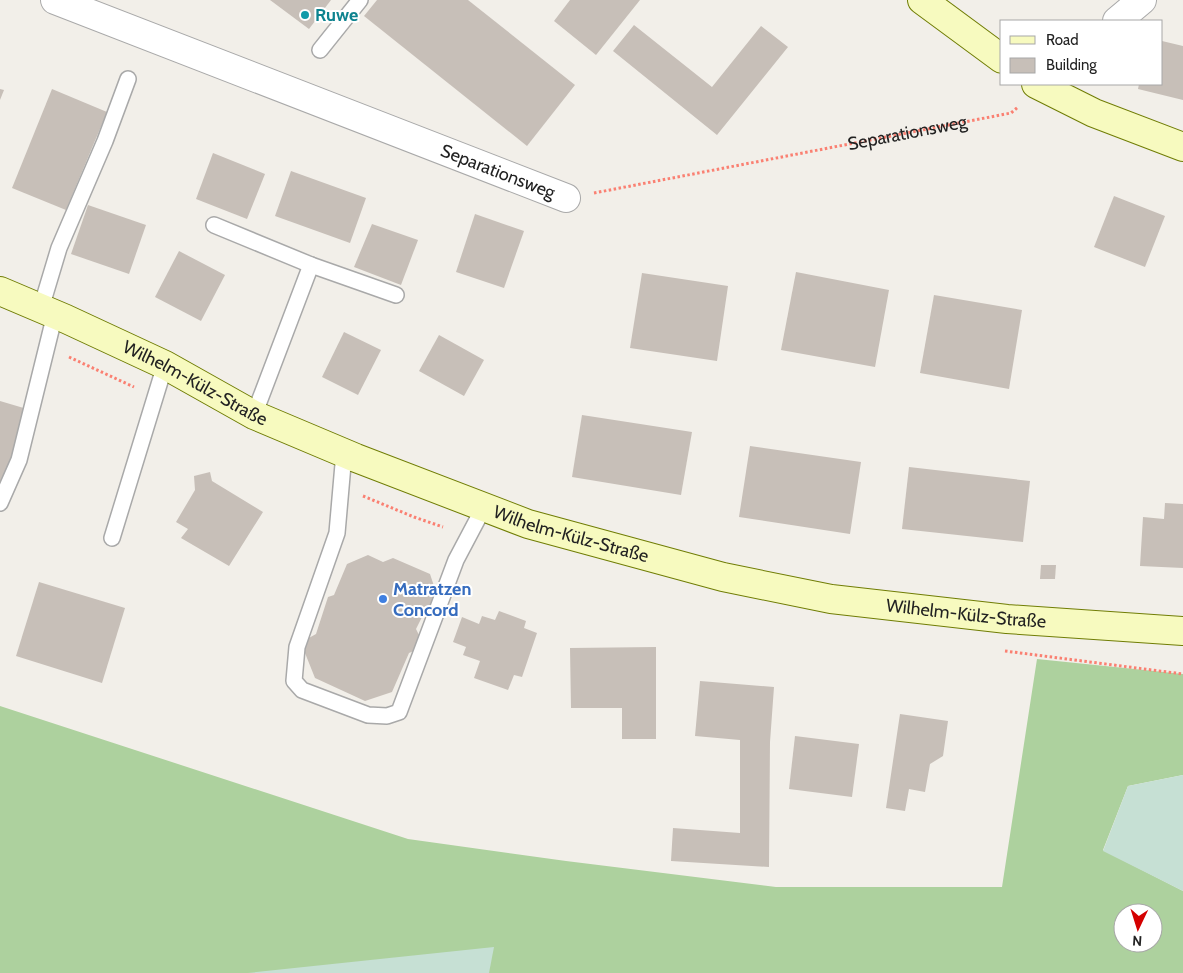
<svg xmlns="http://www.w3.org/2000/svg" width="1183" height="973" font-family="Cabin,sans-serif">
  <style>
    .forest { fill: #add19e; fill-rule: evenodd }
    .wetland { fill: #c6e0d4 }
    .building { fill: #c7bfb8 }
    .lines { fill: none; stroke-linecap: round; stroke-linejoin: round }
    .lane-casing { stroke: #a9a9a9; stroke-width: 18 }
    .street-casing { stroke: #a9a9a9; stroke-width: 30 }
    .secondary-casing { stroke: #707d05; stroke-width: 30 }
    .path { stroke: #fa8072; stroke-width: 3; stroke-dasharray: 2.5 2.5; stroke-linecap: butt }
    .lane { stroke: #fff; stroke-width: 15 }
    .street { stroke: #fff; stroke-width: 28 }
    .secondary { stroke: #f7fabf; stroke-width: 28 }
    .culture-dot { fill: #0f9aa8; stroke: #fff; stroke-width: 2 }
    .shop-dot { fill: #3f7fe0; stroke: #fff; stroke-width: 2 }
    .labels { text-anchor: middle; dominant-baseline: central; stroke-width: 4; stroke-linejoin: round; paint-order: stroke }
    .culture-label { font-size: 18px; font-weight: bold; fill: #0d838f; stroke: #fff; text-anchor: start }
    .street-label { font-size: 18px; fill: #222; stroke: #fff }
    .shop-label { font-size: 18px; font-weight: bold; fill: #366cbe; stroke: #fff; text-anchor: start }
  </style>
  <rect width="100%" height="100%" fill="#f2efe9"/>
  <path class="forest" d="M1037,659L1183,674V775L1128,786L1103,850L1183,891V973H0V706L408,839L566,861L776,887H1002ZM1123,913H1153V943H1123Z"/>
  <g class="wetland">
    <path d="M1183,775V891L1103,851L1128,786Z"/>
    <path d="M494,947L489,973H248Z"/>
  </g>
  <g class="building">
    <path d="M270,0H331L309,29Z"/>
    <path d="M377,0H468L575,85L527,146L364,16Z"/>
    <path d="M570,0H640L596,55L554,21Z"/>
    <path d="M634,25L712,87L761,26L788,47L717,135L613,51Z"/>
    <path d="M1162,41L1183,46V100L1138,89L1139,84H1162Z"/>
    <path d="M0,89L4,90L0,100Z"/>
    <path d="M52,89L107,112L66,210L12,188Z"/>
    <path d="M213,153L265,174L247,219L196,199Z"/>
    <path d="M291,171L366,198L350,243L275,216Z"/>
    <path d="M1114,196L1165,216L1145,267L1094,247Z"/>
    <path d="M88,205L146,225L129,274L71,254Z"/>
    <path d="M475,214L524,231L504,288L456,272Z"/>
    <path d="M372,224L418,240L401,285L354,267Z"/>
    <path d="M179,251L225,275L201,321L155,297Z"/>
    <path d="M796,272L889,290L875,367L781,350Z"/>
    <path d="M642,273L728,286L717,361L630,348Z"/>
    <path d="M934,295L1022,310L1009,389L920,373Z"/>
    <path d="M344,332L381,350L358,395L322,377Z"/>
    <path d="M439,335L484,360L464,396L419,371Z"/>
    <path d="M0,401L27,409L4,484L0,483Z"/>
    <path d="M582,415L692,432L681,495L572,477Z"/>
    <path d="M750,446L861,462L850,534L739,517Z"/>
    <path d="M909,467L1030,481L1023,542L902,529Z"/>
    <path d="M210,472L212,481L263,512L229,566L181,538L188,529L176,522L195,490L194,476Z"/>
    <path d="M1165,503L1183,504V568L1140,566L1143,517L1164,519Z"/>
    <path d="M368,555L383,562L393,558L430,574L438,598L435,607L426,609L416,629L421,639L416,650L409,653L392,692L365,701L315,678L303,648L307,639L316,634L328,597L334,595L347,564Z"/>
    <path d="M1041,565H1056L1055,579H1040Z"/>
    <path d="M39,582L125,608L102,683L16,656Z"/>
    <path d="M499,611L526,621L524,628L537,633L522,677L514,675L508,690L474,678L480,661L463,655L466,647L453,642L462,617L479,624L482,616L495,620Z"/>
    <path d="M656,647V739H622V708H571L570,648Z"/>
    <path d="M700,681L774,687L770,742L769,867L671,861L673,828L740,833V740L695,736Z"/>
    <path d="M900,714L948,721L943,756L930,764L925,792L909,789L905,811L886,808Z"/>
    <path d="M795,736L859,744L852,797L789,789Z"/>
  </g>
  <g class="lines">
    <defs>
      <g id="lane">
        <path d="M320,50L360,0"/>
        <path d="M214,225L311,265L396,295"/>
        <path d="M41,308L59,248L105,141L128,79"/>
        <path d="M254,415L311,265"/>
        <path d="M344,453L337,533L297,647L294,681L302,690L368,715L387,716L399,712L456,560L484,507"/>
        <path d="M0,503L19,460L55,314"/>
        <path d="M112,538L165,365"/>
      </g>
      <g id="street">
        <path id="s2" d="M55,0L566,198"/>
        <path d="M1117,21L1142,0"/>
      </g>
      <g id="secondary">
        <path d="M922,0L1002,59"/>
        <path d="M1036,84L1094,113L1183,147"/>
        <path id="s3" d="M0,291L66,319L165,365L254,415L356,458L528,524L723,577L831,599L1007,619L1183,631"/>
      </g>
    </defs>
    <use href="#lane" class="lane-casing"/>
    <use href="#street" class="street-casing"/>
    <use href="#secondary" class="secondary-casing"/>
    <g class="path">
      <path id="s1" d="M594,193L1011,113L1018,107"/>
      <path d="M69,357L134,387"/>
      <path d="M363,496L414,517L443,527"/>
      <path d="M1005,651L1183,674"/>
    </g>
    <use href="#lane" class="lane"/>
    <use href="#street" class="street"/>
    <use href="#secondary" class="secondary"/>
  </g>
  <circle class="culture-dot" cx="305" cy="15" r="5"/>
  <circle class="shop-dot" cx="383" cy="599" r="5"/>
  <g class="labels">
    <g class="culture-label">
      <text x="315" y="15">Ruwe</text>
    </g>
    <g class="street-label">
      <text stroke="none"><textPath href="#s1" startOffset="319">Separationsweg</textPath></text>
      <text stroke="none"><textPath href="#s2" startOffset="475">Separationsweg</textPath></text>
      <text stroke="none"><textPath href="#s3" startOffset="216">Wilhelm-Külz-Straße</textPath></text>
      <text stroke="none"><textPath href="#s3" startOffset="622">Wilhelm-Külz-Straße</textPath></text>
      <text stroke="none"><textPath href="#s3" startOffset="1026">Wilhelm-Külz-Straße</textPath></text>
    </g>
    <g class="shop-label">
      <text x="393" y="589">Matratzen<tspan x="393" dy="21">Concord</tspan></text>
    </g>
  </g>
  <rect x="1000" y="20" width="162" height="65" fill="#ffffff" stroke="#a7a7a7"/>
  <rect x="1010" y="36" width="25" height="8" fill="#f7fabf" stroke="#a7a7a7"/>
  <text x="1046" y="45" font-size="15" fill="#222222">Road</text>
  <rect x="1010" y="58" width="25" height="15" fill="#c7bfb8" stroke="#a7a7a7"/>
  <text x="1046" y="70" font-size="15" fill="#222222">Building</text>
  <g transform="translate(1138 928) rotate(184)"><circle r="24" fill="#ffffff" stroke="#a7a7a7"/>
  <path d="M0-4L9 19L0 12L-9 19Z" fill="#d40000"/>
  <text y="-8" font-size="14" font-weight="bold" text-anchor="middle" fill="#222222">N</text>
  </g>
</svg>
